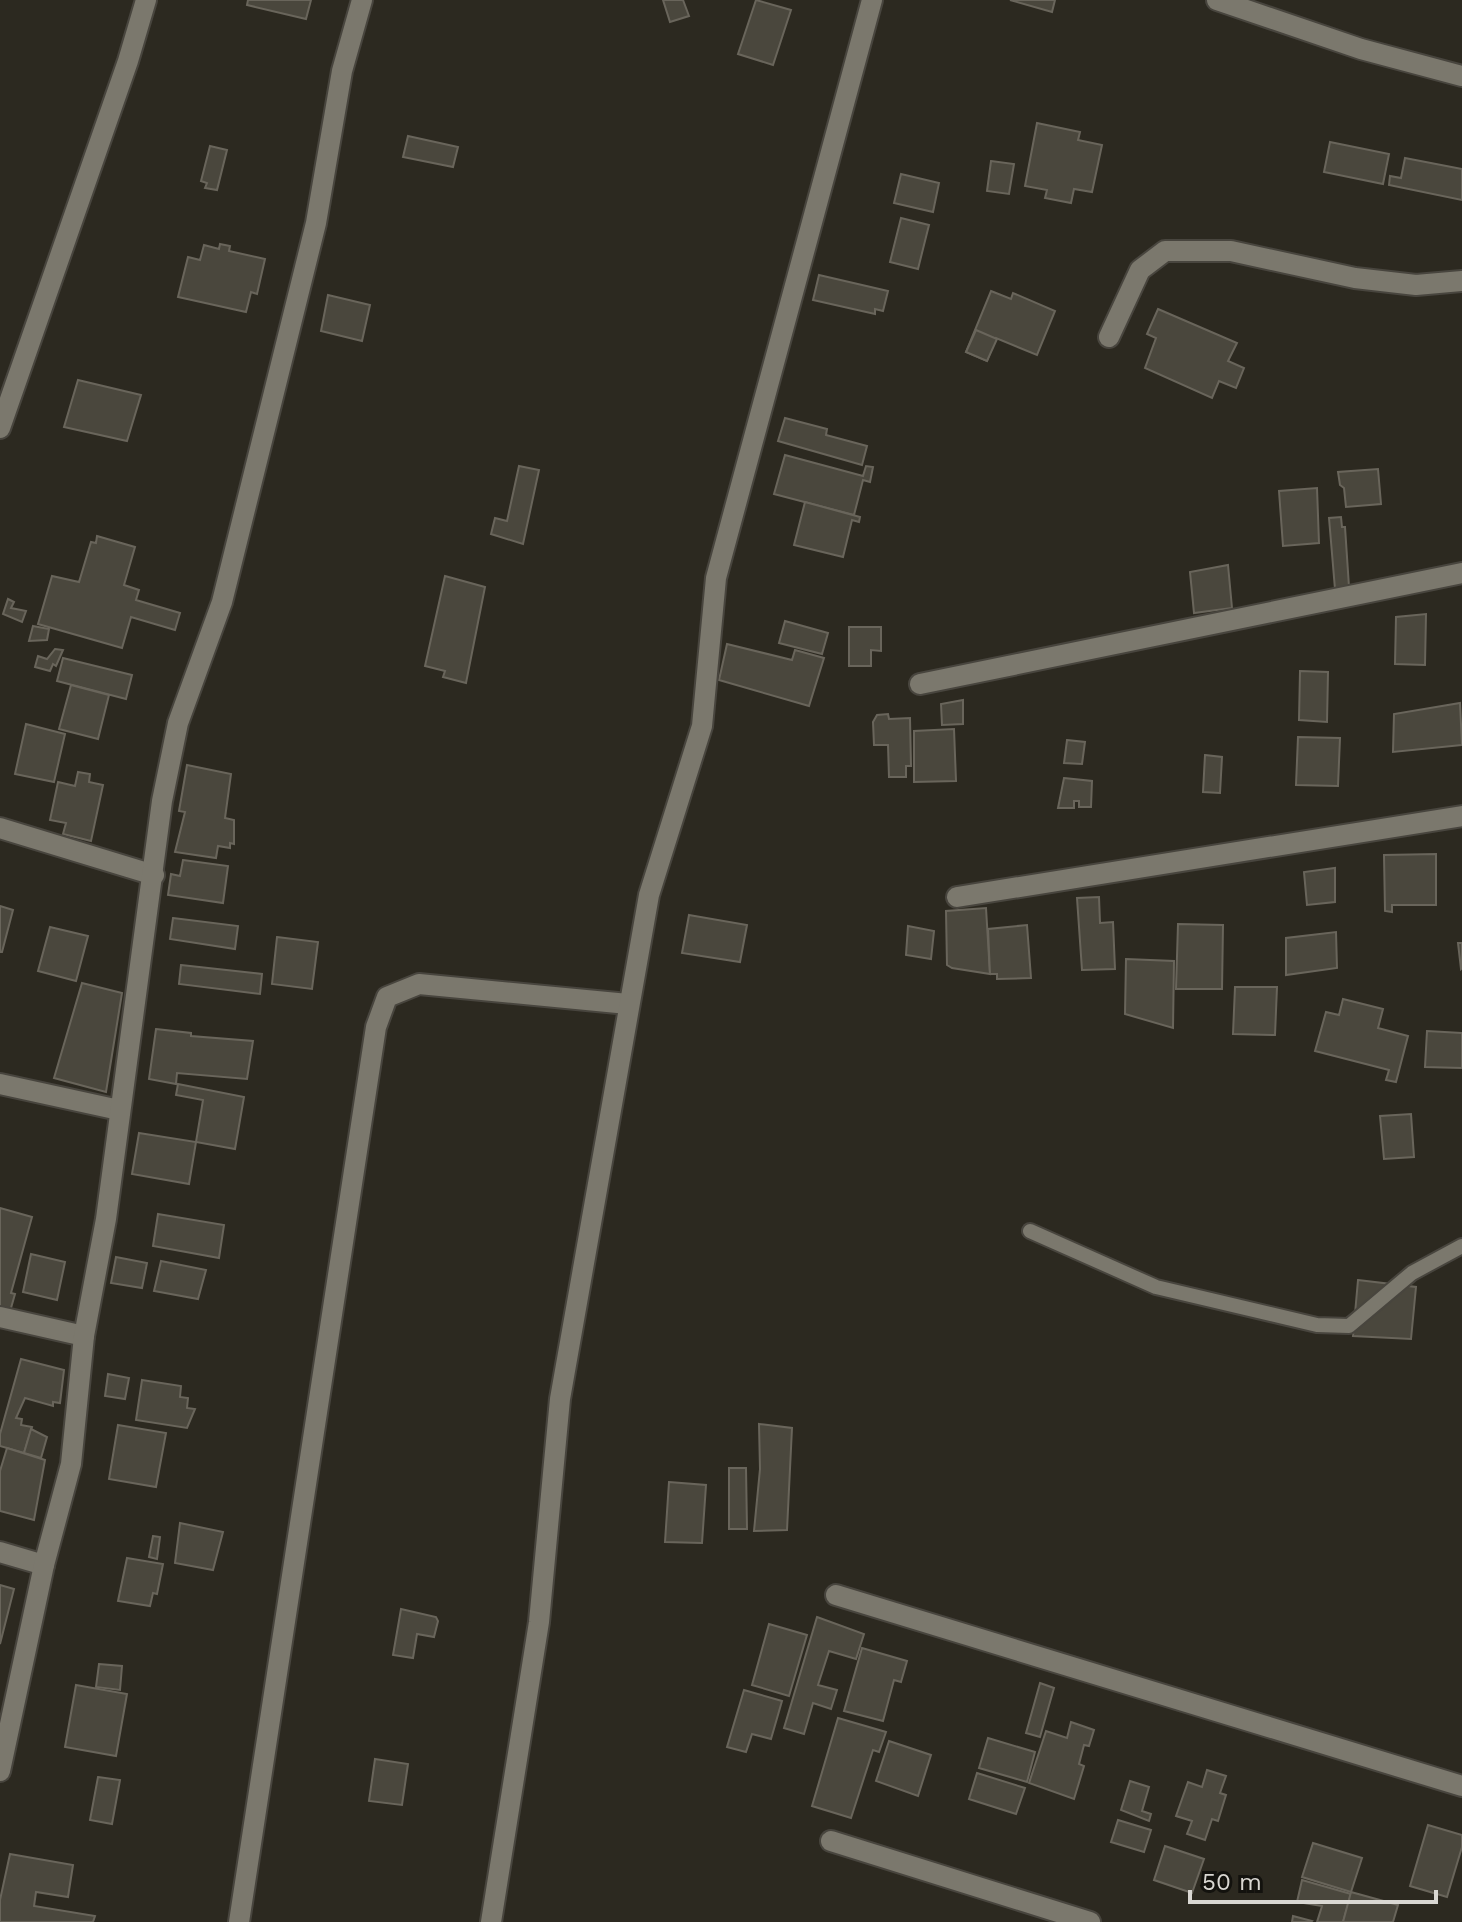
<svg xmlns="http://www.w3.org/2000/svg" width="1462" height="1922" font-family="'Work Sans',sans-serif">
  <style>
    .building { fill: #4a473d; stroke: #69655b; stroke-width: 2 }
    .lines { fill: none; stroke-linecap: round; stroke-linejoin: round }
    .lane-casing { stroke: #48453e; stroke-width: 18 }
    .street-casing { stroke: #48453e; stroke-width: 24 }
    .lane { stroke: #7b786d; stroke-width: 14 }
    .street { stroke: #7b786d; stroke-width: 20 }
  </style>
  <rect width="100%" height="100%" fill="#2c2920"/>
  <g class="building">
    <path d="M248,0H311L306,19L247,5Z"/>
    <path d="M663,0H683L689,16L670,22Z"/>
    <path d="M756,0L791,10L773,65L738,54Z"/>
    <path d="M1010,0H1055L1052,12Z"/>
    <path d="M1037,123L1080,132L1078,140L1102,145L1092,192L1074,189L1071,203L1045,198L1047,190L1025,186Z"/>
    <path d="M408,136L458,147L453,167L403,157Z"/>
    <path d="M1330,142L1389,154L1383,184L1324,172Z"/>
    <path d="M210,146L227,150L217,190L205,188L207,183L201,181Z"/>
    <path d="M1405,158L1462,169V200L1389,185L1390,176L1401,178Z"/>
    <path d="M991,161L1014,164L1009,194L987,191Z"/>
    <path d="M901,174L939,183L933,212L894,203Z"/>
    <path d="M901,218L929,225L918,269L890,262Z"/>
    <path d="M220,244L230,246L229,251L265,259L257,294L251,292L246,312L178,297L188,257L200,260L204,245L219,249Z"/>
    <path d="M819,275L888,291L883,311L875,309V314L813,300Z"/>
    <path d="M991,291L1011,299L1013,293L1055,311L1037,355L996,338L987,361L966,352Z"/>
    <path d="M328,295L370,305L362,341L321,331Z"/>
    <path d="M1158,309L1237,343L1228,361L1244,368L1236,388L1219,381L1212,398L1145,368L1156,338L1147,334Z"/>
    <path d="M976,330L997,339L987,361L966,352Z"/>
    <path d="M78,380L141,395L127,441L64,427Z"/>
    <path d="M785,418L827,429L826,435L867,446L862,465L778,441Z"/>
    <path d="M785,455L863,476L866,466L873,467L870,482L863,480L854,515L774,494Z"/>
    <path d="M519,466L539,470L523,544L491,534L495,518L507,521Z"/>
    <path d="M1378,469L1381,504L1346,507L1344,488L1340,485L1338,472Z"/>
    <path d="M1317,488L1319,543L1283,546L1279,491Z"/>
    <path d="M805,502L860,517L859,522L852,520L843,557L794,545Z"/>
    <path d="M1341,517L1342,527H1345L1349,587L1335,589L1329,518Z"/>
    <path d="M97,536L135,547L124,585L139,590L136,600L180,613L175,630L131,617L122,648L38,624L52,576L79,582L91,542L96,543Z"/>
    <path d="M1228,565L1232,608L1194,613L1190,572Z"/>
    <path d="M445,576L485,587L466,683L443,677L445,671L425,666Z"/>
    <path d="M8,599L14,602L11,608L26,611L22,622L3,614Z"/>
    <path d="M1426,614L1425,665L1395,664L1396,617Z"/>
    <path d="M785,621L828,633L822,654L779,643Z"/>
    <path d="M33,626L49,629L47,640L29,641Z"/>
    <path d="M849,627H881V651L871,650V666H849Z"/>
    <path d="M727,644L792,660L795,650L824,658L809,706L719,680Z"/>
    <path d="M55,649L63,650L56,666L53,664L50,671L35,667L38,656L47,659Z"/>
    <path d="M63,658L132,675L126,699L57,681Z"/>
    <path d="M1300,671L1328,672L1327,722L1299,720Z"/>
    <path d="M71,685L109,695L98,739L59,729Z"/>
    <path d="M963,700V724L942,725L941,704Z"/>
    <path d="M1460,703L1462,745L1393,752L1394,714Z"/>
    <path d="M888,714L889,719L910,718L911,766H906V777H889L888,745H874L873,722L877,715Z"/>
    <path d="M26,724L65,734L54,782L15,774Z"/>
    <path d="M954,729L956,781L914,782V731Z"/>
    <path d="M1298,737L1340,738L1338,786L1296,785Z"/>
    <path d="M1067,740L1085,742L1082,764L1064,763Z"/>
    <path d="M1205,755L1222,757L1220,793L1203,792Z"/>
    <path d="M187,765L231,774L225,818L234,820V844L230,843V848L218,846L216,858L175,852L185,812L179,811Z"/>
    <path d="M78,772L90,774L89,782L103,785L91,841L63,834L66,823L50,820L58,782L75,786Z"/>
    <path d="M1064,778L1092,781L1091,807H1079V801H1074V808H1058Z"/>
    <path d="M1436,854V905H1392V912L1385,911L1384,855Z"/>
    <path d="M183,860L228,866L223,903L168,895L171,874L180,876Z"/>
    <path d="M1335,868V902L1307,905L1304,872Z"/>
    <path d="M1099,897L1100,923L1113,922L1115,969L1082,970L1077,898Z"/>
    <path d="M0,906L13,910L2,952H0Z"/>
    <path d="M986,908L990,974L952,968L947,965L946,911Z"/>
    <path d="M689,915L747,925L740,962L682,953Z"/>
    <path d="M173,918L238,926L235,949L170,939Z"/>
    <path d="M1178,924L1223,925L1222,989H1176Z"/>
    <path d="M1027,925L1031,978L997,979V974H990L988,929Z"/>
    <path d="M908,926L934,931L931,959L906,955Z"/>
    <path d="M50,927L88,936L76,981L38,971Z"/>
    <path d="M1336,932L1337,968L1286,975V938Z"/>
    <path d="M277,937L318,942L312,989L272,984Z"/>
    <path d="M1458,943H1462V968L1461,969Z"/>
    <path d="M1126,959L1174,961L1173,1028L1125,1014Z"/>
    <path d="M181,965L262,974L260,994L179,984Z"/>
    <path d="M82,983L122,993L106,1092L54,1078Z"/>
    <path d="M1235,987H1277L1275,1035L1233,1034Z"/>
    <path d="M1343,999L1383,1009L1378,1028L1408,1036L1396,1082L1386,1080L1389,1070L1315,1051L1326,1012L1339,1015Z"/>
    <path d="M156,1029L191,1033V1036L253,1041L247,1079L177,1073L176,1084L149,1079Z"/>
    <path d="M1427,1031L1462,1033V1068L1425,1067Z"/>
    <path d="M178,1084L244,1097L235,1149L196,1142L203,1100L176,1095Z"/>
    <path d="M1411,1114L1414,1157L1384,1159L1380,1116Z"/>
    <path d="M139,1133L196,1142L189,1184L132,1174Z"/>
    <path d="M0,1208L32,1217L11,1293L15,1294L9,1315L0,1313Z"/>
    <path d="M158,1214L224,1225L219,1258L153,1246Z"/>
    <path d="M31,1254L65,1262L57,1300L23,1292Z"/>
    <path d="M116,1257L147,1263L142,1288L111,1283Z"/>
    <path d="M161,1261L206,1270L198,1299L154,1291Z"/>
    <path d="M1358,1280L1416,1287L1411,1339L1353,1336Z"/>
    <path d="M21,1359L64,1370L60,1403L53,1402V1406L25,1398L16,1418L22,1419L21,1425L32,1427L24,1453L0,1446V1434Z"/>
    <path d="M108,1374L129,1378L125,1399L105,1396Z"/>
    <path d="M142,1380L181,1386L180,1397L188,1398L187,1408L195,1409L187,1428L136,1420Z"/>
    <path d="M759,1424L792,1428L787,1530L754,1531L760,1469Z"/>
    <path d="M118,1425L166,1433L156,1487L109,1479Z"/>
    <path d="M31,1429L47,1437L41,1458L24,1453Z"/>
    <path d="M7,1448L45,1460L34,1520L0,1511V1471Z"/>
    <path d="M729,1468H746L747,1529H729Z"/>
    <path d="M669,1482L706,1485L702,1543L665,1542Z"/>
    <path d="M180,1523L223,1532L213,1570L175,1563Z"/>
    <path d="M153,1536L160,1537L157,1559L149,1557Z"/>
    <path d="M127,1558L163,1564L157,1594L153,1593L150,1606L118,1601Z"/>
    <path d="M0,1585L14,1589L0,1644Z"/>
    <path d="M401,1609L436,1617L438,1621L434,1637L417,1634L413,1658L393,1655Z"/>
    <path d="M817,1617L864,1634L856,1659L829,1651L818,1685L837,1690L831,1709L813,1703L804,1734L784,1728Z"/>
    <path d="M769,1624L807,1635L789,1696L752,1685Z"/>
    <path d="M862,1648L907,1661L901,1682L894,1680L883,1721L844,1711Z"/>
    <path d="M99,1664L122,1666L120,1690L96,1687Z"/>
    <path d="M1040,1683L1054,1688L1040,1737L1026,1733Z"/>
    <path d="M76,1685L127,1694L116,1756L65,1747Z"/>
    <path d="M744,1690L782,1701L771,1739L752,1734L746,1752L727,1747Z"/>
    <path d="M838,1718L886,1732L879,1752L873,1750L851,1818L812,1806Z"/>
    <path d="M1071,1722L1094,1730L1089,1746L1084,1745L1079,1764L1084,1766L1074,1799L1029,1783L1046,1731L1067,1738Z"/>
    <path d="M988,1738L1035,1752L1027,1782L979,1768Z"/>
    <path d="M889,1741L931,1755L918,1796L876,1781Z"/>
    <path d="M375,1759L408,1764L402,1805L369,1801Z"/>
    <path d="M1207,1770L1226,1776L1220,1793L1226,1795L1218,1821L1212,1819L1205,1840L1187,1834L1192,1821L1176,1816L1188,1782L1202,1787Z"/>
    <path d="M977,1773L1025,1788L1016,1814L969,1799Z"/>
    <path d="M98,1777L120,1780L112,1824L90,1820Z"/>
    <path d="M1130,1781L1149,1787L1142,1811L1151,1814L1149,1821L1121,1810Z"/>
    <path d="M1118,1820L1151,1830L1144,1852L1111,1842Z"/>
    <path d="M1428,1825L1462,1835V1847L1447,1897L1410,1886Z"/>
    <path d="M1313,1843L1362,1858L1351,1892L1302,1877Z"/>
    <path d="M1165,1846L1204,1859L1192,1893L1154,1880Z"/>
    <path d="M10,1854L73,1865L68,1897L36,1892L34,1906L95,1916L93,1922H0V1900Z"/>
    <path d="M1302,1880L1351,1894L1343,1922H1317L1322,1906L1297,1902Z"/>
    <path d="M1351,1892L1398,1905L1393,1922H1343Z"/>
    <path d="M1293,1916L1312,1921L1311,1922H1292Z"/>
  </g>
  <g class="lines">
    <defs>
      <path id="lane" d="M1030,1231L1156,1287L1317,1325L1349,1326L1412,1273L1462,1246"/>
      <g id="street">
        <path d="M1217,0L1361,49L1462,76"/>
        <path d="M1109,337L1140,270L1165,251H1231L1355,278L1416,285L1462,281"/>
        <path d="M0,428L128,61L146,0"/>
        <path d="M920,684L1462,573"/>
        <path d="M0,828L154,875"/>
        <path d="M957,897L1462,816"/>
        <path d="M0,1084L119,1110"/>
        <path d="M0,1317L84,1336"/>
        <path d="M0,1552L44,1565"/>
        <path d="M836,1595L1462,1786"/>
        <path d="M0,1771L44,1565L71,1464L84,1336L106,1219L162,801L178,723L222,602L255,469L316,223L342,71L362,0"/>
        <path d="M831,1841L1090,1922"/>
        <path d="M239,1922L376,1027L387,997L419,984L628,1004"/>
        <path d="M491,1922L539,1622L560,1399L649,895L702,726L716,578L872,0"/>
      </g>
    </defs>
    <use href="#lane" class="lane-casing"/>
    <use href="#street" class="street-casing"/>
    <use href="#lane" class="lane"/>
    <use href="#street" class="street"/>
  </g>
  <path d="M1190 1890v12h246v-12" fill="none" stroke="#d9d7d2" stroke-width="4"/>
  <text x="1202" y="1890" font-size="24" fill="#d9d7d2" stroke="#13120e" stroke-width="6" paint-order="stroke">50 m</text>
</svg>
